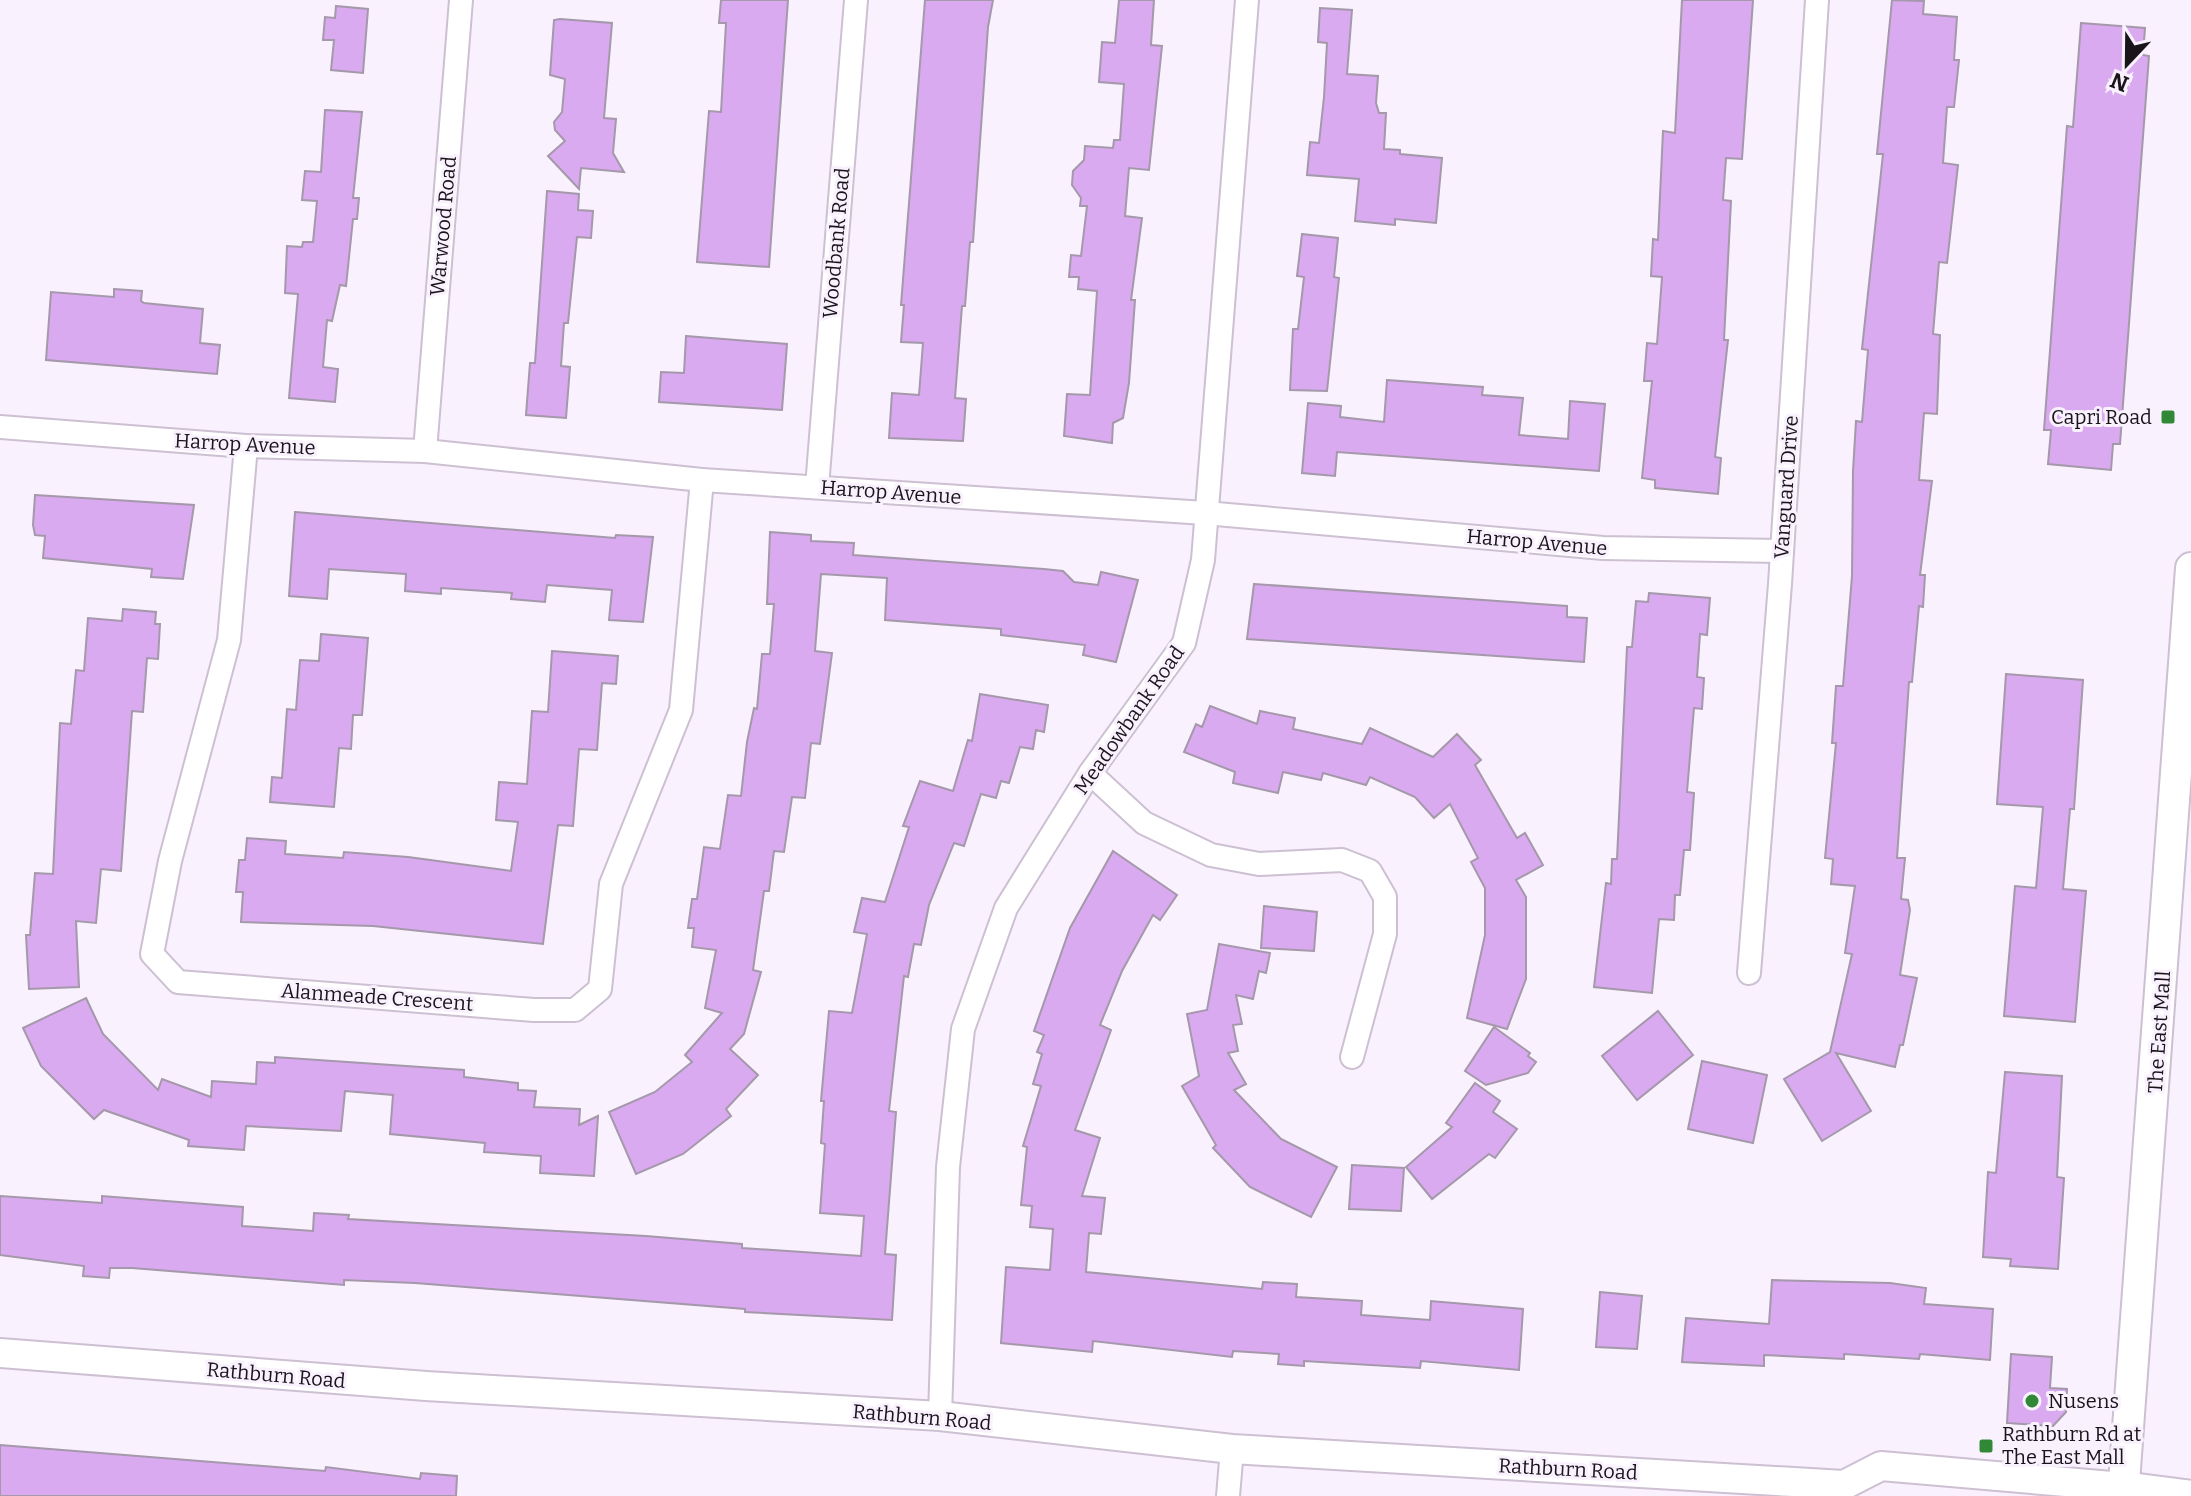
<svg xmlns="http://www.w3.org/2000/svg" width="2191" height="1496" font-family="Bitter,serif">
  <style>
    .building { fill: #d9aaf0; stroke: #a498aa; stroke-width: 2 }
    .lines { fill: none; stroke-linecap: round; stroke-linejoin: round }
    .minor-casing { stroke: #ccc0d2; stroke-width: 26 }
    .tertiary-casing { stroke: #ccc0d2; stroke-width: 32 }
    .secondary-casing { stroke: #ccc0d2; stroke-width: 34 }
    .minor { stroke: #fff; stroke-width: 22 }
    .tertiary { stroke: #fff; stroke-width: 28 }
    .secondary { stroke: #fff; stroke-width: 30 }
    .poi-dot { fill: #318837; stroke: #f9f1fd; stroke-width: 3 }
    .labels { text-anchor: middle; dominant-baseline: central; stroke-width: 6; stroke-linejoin: round; paint-order: stroke }
    .street-label { font-size: 20px; fill: #19151b; stroke: #f9f1fd }
    .poi-label { font-size: 20px; fill: #19151b; stroke: #f9f1fd; text-anchor: start }
  </style>
  <rect width="100%" height="100%" fill="#f9f1fd"/>
  <g class="building">
    <path d="M721,0H788L769,267L697,262L709,111L721,112L726,23H719Z"/>
    <path d="M925,0H993L988,27L973,242H970L965,306H962L955,398L966,399L963,441L889,438L892,393L919,395L923,343L901,342L904,305H901Z"/>
    <path d="M1119,0H1154L1151,45L1162,46L1149,170L1129,168L1125,216L1142,218L1131,300H1135L1129,383L1123,418L1113,423L1112,443L1064,436L1067,394L1090,395L1097,291L1078,289L1079,277H1069L1071,255L1081,256L1087,206H1080L1081,198L1072,185L1073,171L1084,160L1085,146L1113,148L1114,140H1120L1124,84L1099,82L1102,42L1115,43Z"/>
    <path d="M1682,0H1753L1742,159L1726,158L1723,200L1731,201L1724,340H1728L1715,457L1721,458L1718,494L1655,488V480L1642,478L1652,381H1644L1647,343L1657,344L1662,277L1651,276L1653,239L1658,240L1663,131L1675,133Z"/>
    <path d="M1892,0L1924,1L1923,14L1957,17L1954,60H1959L1954,107H1947L1943,163L1958,165L1947,263L1939,262L1933,334L1940,335L1937,414L1924,413L1919,480L1932,481L1920,575H1925L1923,607L1919,606L1912,682H1909L1897,858H1905L1901,899L1908,900L1910,910L1900,975L1917,978L1903,1045H1900L1895,1067L1836,1053L1871,1111L1822,1141L1784,1079L1830,1052L1852,954L1845,953L1855,886L1831,884L1833,859L1825,858L1836,743H1832L1836,686H1843L1852,576L1853,471L1856,421L1862,422L1868,350L1862,349L1883,154H1877Z"/>
    <path d="M336,6L368,9L363,73L331,70L334,40H323L325,17L335,18Z"/>
    <path d="M1320,8L1352,10L1347,74L1378,76L1376,103L1379,113H1386L1384,149L1400,150V154L1442,158L1436,223L1395,219V225L1355,221L1359,179L1307,175L1310,142L1319,143L1324,97L1327,43L1318,42Z"/>
    <path d="M560,19L612,23L604,118L616,119L613,153L624,172L581,168L579,189L548,156L565,141L555,130L554,122L562,112L565,79L550,75L554,20Z"/>
    <path d="M2081,23L2145,28L2143,55L2149,56L2120,444H2113L2111,470L2048,464L2051,430H2044L2067,126L2073,127Z"/>
    <path d="M325,110L362,112L353,198H359L357,219H353L346,286L340,285L332,321L327,320L323,367L338,369L335,402L289,398L298,294L285,293L287,246L302,247L303,242H313L317,201L302,200L305,171L321,172Z"/>
    <path d="M547,191L579,194L578,210L593,211L591,238L577,237L568,323H564L561,366L570,367L566,418L526,415L530,363H535Z"/>
    <path d="M1302,234L1338,238L1334,277L1339,278L1327,391L1290,390L1293,329H1298L1304,277L1297,276Z"/>
    <path d="M114,289L142,291L141,301L144,303L203,309L200,343L220,345L217,374L46,360L51,292L114,297Z"/>
    <path d="M686,336L787,344L782,410L659,402L661,372L684,373Z"/>
    <path d="M1387,380L1483,387L1482,395L1523,398L1519,435L1568,439L1570,401L1605,404L1599,471L1337,452L1335,476L1302,473L1308,403L1341,406L1340,417L1384,422Z"/>
    <path d="M35,495L194,505L183,579L151,577L152,569L43,558L45,536L35,535L33,525Z"/>
    <path d="M295,512L615,538L616,535L653,537L643,622L609,620L612,590L547,585L545,602L511,599L512,593L441,588V594L405,591L406,574L329,569L327,599L289,596Z"/>
    <path d="M770,532L811,535V541L854,543L853,555L1044,569L1063,571L1074,582L1098,585L1101,572L1138,580L1116,662L1083,655L1085,645L1001,635V629L885,620L887,578L821,574L815,651L832,653L820,744L811,743L805,798L792,797L784,852L774,851L769,891H764L753,970L761,972L744,1034L730,1049L758,1075L726,1109L731,1116L683,1154L636,1174L609,1112L655,1092L692,1062L685,1055L722,1013L705,1008L716,950L692,947L694,928H688L692,899H697L704,847L720,849L728,795L741,796L747,742L754,708L757,709L762,654H770L774,604H767Z"/>
    <path d="M1254,584L1567,606V617L1587,618L1584,662L1247,639Z"/>
    <path d="M1649,593L1710,598L1707,635L1700,634L1697,677L1704,678L1702,709L1694,708L1687,792L1694,793L1690,850H1684L1680,895H1675L1674,920L1659,919L1652,993L1594,987L1606,883L1611,884L1612,859H1617L1627,647H1632L1636,601L1648,602Z"/>
    <path d="M123,609L156,612L155,624H160L158,659L147,658L143,712L132,711L121,871L101,869L96,923L76,921L79,987L29,989L26,935H30L35,873L53,874L60,723L71,724L76,670L84,671L88,618L122,621Z"/>
    <path d="M321,634L368,638L362,715H353L351,749L339,748L334,807L270,802L272,777L282,778L287,709L296,710L300,660L319,661Z"/>
    <path d="M552,651L618,656L616,684L602,683L597,750L579,749L573,826L558,825L543,944L373,926L241,922L243,892H236L239,860H245L247,838L286,841L285,854L343,858L344,852L408,857L511,871L518,822L496,820L499,782L527,784L532,711L548,712Z"/>
    <path d="M2006,674L2083,680L2074,809H2070L2063,889L2086,891L2075,1022L2004,1016L2015,886L2036,888L2043,807L1997,804Z"/>
    <path d="M980,694L1048,705L1044,732L1036,730L1033,749L1020,747L1009,783L1001,781L996,798L981,794L964,846L954,843L929,905L921,945L914,944L908,977L904,976L889,1111L896,1112L885,1254L896,1255L892,1320L745,1312V1309L415,1283L344,1280V1285L132,1268H110L109,1278L83,1276L84,1266L0,1255V1196L102,1203V1196L243,1207L242,1226L313,1231L314,1213L349,1215L348,1219L646,1236L742,1244V1248L861,1256L864,1216L820,1213L825,1144L821,1143L824,1101H821L829,1011L852,1013L867,934L854,932L862,898L885,902L909,827L903,826L920,781L953,791L968,740L972,741Z"/>
    <path d="M1210,706L1257,724L1260,711L1295,718L1293,729L1362,744L1370,728L1433,757L1457,734L1481,760L1475,765L1517,838L1525,833L1543,865L1516,880L1526,897V979L1507,1029L1467,1018L1485,935V888L1471,862L1478,858L1450,804L1434,818L1415,797L1370,777L1366,785L1323,773L1321,780L1283,772L1278,793L1233,783L1235,772L1184,752L1196,724L1202,727Z"/>
    <path d="M1113,851L1177,895L1160,920L1153,915L1122,971L1100,1025L1111,1030L1075,1130L1100,1138L1082,1196L1105,1198L1101,1234L1089,1233L1086,1272L1262,1289L1263,1282L1297,1284L1296,1297L1362,1301L1361,1315L1430,1320L1431,1301L1523,1309L1519,1370L1421,1361L1420,1368L1304,1361V1366L1278,1364L1279,1354L1233,1351L1232,1357L1093,1341L1092,1352L1001,1343L1006,1267L1050,1270L1053,1229L1030,1227L1032,1206L1021,1205L1027,1147L1023,1146L1041,1086L1033,1084L1042,1054L1037,1052L1044,1035L1034,1031L1070,928Z"/>
    <path d="M1264,906L1317,912L1314,951L1261,948Z"/>
    <path d="M1219,944L1270,953L1266,973L1259,971L1253,999L1236,995L1242,1024L1233,1025L1238,1051L1228,1053L1246,1084L1234,1090L1281,1139L1337,1167L1311,1217L1250,1187L1213,1148L1216,1145L1182,1086L1199,1076L1187,1014L1207,1010Z"/>
    <path d="M86,998L103,1034L158,1090L162,1079L211,1097L212,1081L256,1084L257,1062L275,1063V1057L464,1070V1077L518,1083V1090L536,1091L534,1107L580,1109L579,1125L598,1116L594,1176L540,1173L541,1156L484,1152L485,1143L390,1134L393,1095L345,1091L341,1131L246,1126L244,1150L188,1146L189,1140L104,1110L94,1119L41,1066L23,1028Z"/>
    <path d="M1658,1011L1693,1055L1637,1100L1602,1056Z"/>
    <path d="M1494,1027L1530,1053L1528,1056L1536,1062L1528,1073L1486,1085L1465,1071Z"/>
    <path d="M1702,1061L1767,1075L1753,1143L1688,1129Z"/>
    <path d="M2005,1072L2062,1076L2057,1177L2064,1178L2058,1269L2010,1266L2011,1259L1983,1257L1988,1172L1996,1173Z"/>
    <path d="M1475,1083L1500,1101L1493,1112L1517,1129L1495,1158L1489,1154L1432,1199L1406,1167L1452,1127L1446,1123Z"/>
    <path d="M1352,1165L1404,1168L1401,1211L1349,1209Z"/>
    <path d="M1772,1280L1890,1283L1926,1288L1924,1304L1993,1309L1990,1360L1920,1354L1919,1359L1844,1354V1359L1764,1355V1366L1682,1362L1686,1318L1769,1324Z"/>
    <path d="M1600,1292L1642,1296L1637,1349L1596,1347Z"/>
    <path d="M2011,1354L2052,1357L2050,1388L2067,1389L2066,1412L2053,1426L2007,1423Z"/>
    <path d="M0,1445L325,1471L326,1467L420,1479L421,1473L457,1476L456,1496H0Z"/>
  </g>
  <g class="lines">
    <defs>
      <g id="minor">
        <path d="M0,427L246,446L425,451L702,480L1205,513L1603,548L1782,551"/>
        <path d="M246,446L229,640L170,861L152,954L178,982L534,1010H575L600,989L611,884L681,710L702,480"/>
        <path d="M425,451L461,0"/>
        <path d="M817,487L856,0"/>
        <path d="M1090,773L1144,823L1211,855L1259,864L1342,860L1370,871L1385,897V934L1352,1057"/>
        <path d="M1749,973L1780,584L1817,0"/>
        <path d="M940,1416L948,1167L963,1029L1006,908L1090,773L1184,643L1203,560L1247,0"/>
        <path d="M1228,1496L1232,1449"/>
      </g>
      <path id="tertiary" d="M0,1353L426,1386L940,1416L1232,1449L1844,1485L1881,1466L2123,1487"/>
      <g id="secondary">
        <path d="M2123,1487L2191,1496"/>
        <path d="M2123,1496L2191,568"/>
      </g>
    </defs>
    <use href="#minor" class="minor-casing"/>
    <use href="#tertiary" class="tertiary-casing"/>
    <use href="#secondary" class="secondary-casing"/>
    <use href="#minor" class="minor"/>
    <use href="#tertiary" class="tertiary"/>
    <use href="#secondary" class="secondary"/>
  </g>
  <g class="poi-dot">
    <rect x="2160" y="409" width="16" height="16" rx="4"/>
    <circle cx="2032" cy="1401" r="8"/>
    <rect x="1978" y="1438" width="16" height="16" rx="4"/>
  </g>
  <g class="labels">
    <g class="street-label">
      <text transform="translate(443 226) rotate(-85)">Warwood Road</text>
      <text transform="translate(836 243) rotate(-85)">Woodbank Road</text>
      <text transform="translate(245 444) rotate(3)">Harrop Avenue</text>
      <text transform="translate(1786 487) rotate(-86)">Vanguard Drive</text>
      <text transform="translate(891 492) rotate(4)">Harrop Avenue</text>
      <text transform="translate(1537 542) rotate(5)">Harrop Avenue</text>
      <text transform="translate(1129 720) rotate(-55)">Meadowbank Road</text>
      <text transform="translate(377 997) rotate(4)">Alanmeade Crescent</text>
      <text transform="translate(2159 1032) rotate(-86)">The East Mall</text>
      <text transform="translate(276 1375) rotate(5)">Rathburn Road</text>
      <text transform="translate(922 1417) rotate(5)">Rathburn Road</text>
      <text transform="translate(1568 1469) rotate(3)">Rathburn Road</text>
    </g>
    <g class="poi-label">
      <text x="2152" y="417" text-anchor="end">Capri Road</text>
      <text x="2048" y="1401">Nusens</text>
      <text x="2002" y="1434">Rathburn Rd at<tspan x="2002" dy="23">The East Mall</tspan></text>
    </g>
  </g>
  <g transform="translate(2127 64) rotate(202)" stroke="#f9f1fd" stroke-width="6" paint-order="stroke">
  <path d="M0-6L14 30L0 20L-14 30Z" fill="#19151b"/>
  <text y="-12" font-size="22" font-weight="bold" text-anchor="middle" fill="#19151b">N</text>
  </g>
</svg>
